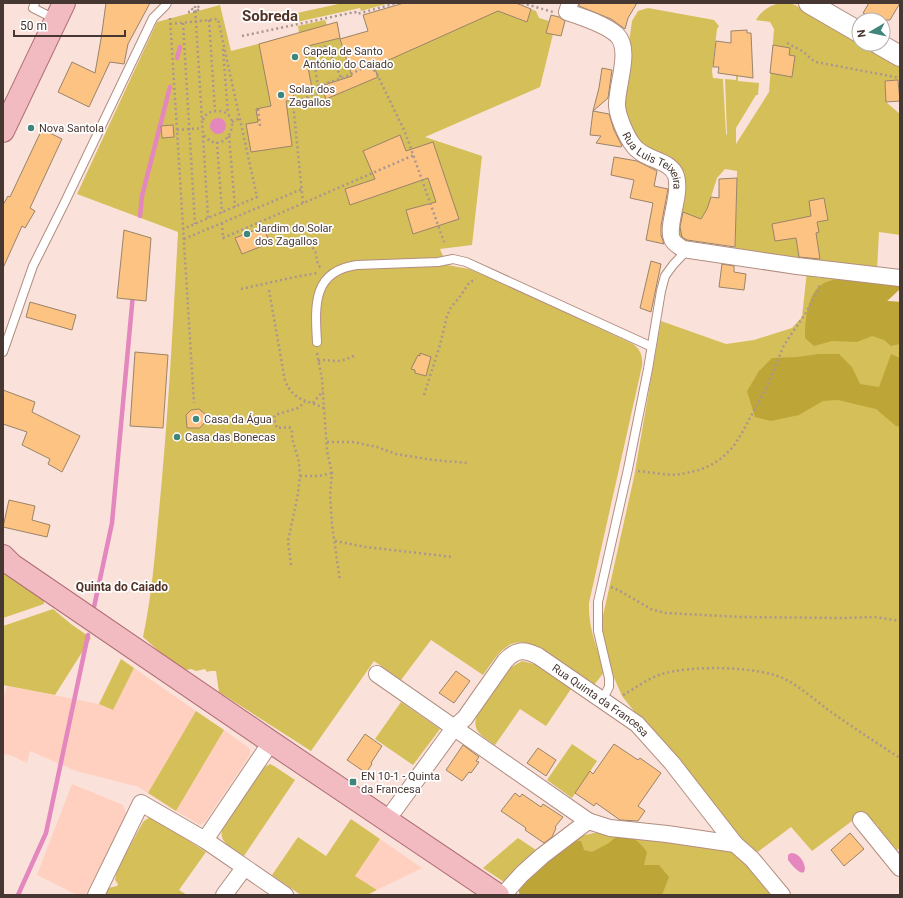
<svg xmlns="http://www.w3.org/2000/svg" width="903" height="898" font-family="Roboto,sans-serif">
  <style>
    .built { fill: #ffd0bf }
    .green { fill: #d5bf59 }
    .forest { fill: #bda637 }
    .water { fill: #e387be }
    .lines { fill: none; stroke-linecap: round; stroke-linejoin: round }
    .stream { stroke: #e387be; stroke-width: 4.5 }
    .building { fill: #fcc383; stroke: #9b8369 }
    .service-casing { stroke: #b28e81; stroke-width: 10 }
    .minor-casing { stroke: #b28e81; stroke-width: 18 }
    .tertiary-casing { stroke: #b28e81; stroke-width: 22 }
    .primary-casing { stroke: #b06e74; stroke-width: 24 }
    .path { stroke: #aa968f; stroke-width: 2.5; stroke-dasharray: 2 3; stroke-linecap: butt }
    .service { stroke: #fff; stroke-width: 8 }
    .minor { stroke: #fff; stroke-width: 16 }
    .tertiary { stroke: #fff; stroke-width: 20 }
    .primary { stroke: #f2bac1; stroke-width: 22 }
    .poi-dot { fill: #41867b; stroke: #fff; stroke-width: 1.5 }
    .labels { text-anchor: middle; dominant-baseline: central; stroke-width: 3.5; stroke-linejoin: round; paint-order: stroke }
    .poi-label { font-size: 11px; fill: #473732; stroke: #fff; text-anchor: start }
    .street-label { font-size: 11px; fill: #473732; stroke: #fff }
    .neighbourhood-label { font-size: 12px; font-weight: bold; fill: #503227; stroke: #fff }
    .district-label { font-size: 15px; font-weight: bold; fill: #503227; stroke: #fff }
  </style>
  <rect width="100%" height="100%" fill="#fae2da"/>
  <g class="built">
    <path d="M134,668L196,711L148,793L139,787L76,771L30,751L27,763L10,755L3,754V698L7,686L99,704L113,710Z"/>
    <path d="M224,730L249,748L250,750V755L205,822L200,825L176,811Z"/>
    <path d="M72,784L123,805L127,816L85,895H77L37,875Z"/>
    <path d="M380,839L422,868L377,890L355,876Z"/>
  </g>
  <g class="green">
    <path d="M343,3H390L361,11L360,8L297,22L295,16L297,13Z"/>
    <path d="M514,3L536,11L539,18L549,21L546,33L553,34L540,87L425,137L482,156L472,245L440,249L447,265L469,269L503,283L633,344C641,350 643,357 642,366L589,603C588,627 597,649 605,671L594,685L534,646C508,633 496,657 483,675L431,640L401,680L374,661L311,751L219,692L216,671H210L207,672L205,669L196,671L191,669L186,670L173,664L143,637C152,595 155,553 159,511C168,418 173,325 178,232L77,194L157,22L220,5L231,51L299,33L298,26L325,20L327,25L337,22L342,46Z"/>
    <path d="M779,3H789L795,5L859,42V44H862L900,66V80L885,81L886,102L900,114V235L879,232L877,270L735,251L737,171L725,169L717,178L707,210L697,224L689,243L675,237L684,178L640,145L624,117L623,86L632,21L638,11L648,8L714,20L719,26L717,29L712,71L713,78L723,79L726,134L727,135L725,79L736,80V60H738V81L759,83L758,95H756L736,128V144L769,92L774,29L770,22L756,20C761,11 769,6 779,3Z"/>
    <path d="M807,271L819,278L831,275L900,289L887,301L900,302V848L895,851L877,827H879L864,812L812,851L791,827L755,854L712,809L622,696L608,664L602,633V620L634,477L661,321L726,344L754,340L792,328L802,317Z"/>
    <path d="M3,570L44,601V604L3,618Z"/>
    <path d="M53,609L71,624L91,638L55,695L3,685V626Z"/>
    <path d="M121,659L134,668L113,710L99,704Z"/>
    <path d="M522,661L534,664L571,689L546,726L520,709L495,745C483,736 471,732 477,715L510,668Z"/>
    <path d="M401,702L440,729L413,765L375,739Z"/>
    <path d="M196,711L224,730L176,811L148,793Z"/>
    <path d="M572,744L597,761L572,798L547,780Z"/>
    <path d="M270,764L274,766L295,780L244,856C234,849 219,844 222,830L263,768Z"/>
    <path d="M150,817L154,818L206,852L179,890L187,895H103L108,888L117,886L118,884L115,880L117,869L142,824L144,821Z"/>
    <path d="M351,819L380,839L355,876L377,890L367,895H301L272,875L298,837L326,856Z"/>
    <path d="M594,833H604L716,846L736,853L755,872L771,895H520L519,893L520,883L581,836Z"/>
    <path d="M518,838L539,852L504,882L483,868Z"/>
  </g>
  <g class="forest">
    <path d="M852,277L900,283V289L887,301L900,302V344L891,346L884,340L872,336L857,342L832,341L814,346L805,338C805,321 807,292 824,283C832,279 843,279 852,277Z"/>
    <path d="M819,354H839L852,367L860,384L879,387L891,354L900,358V427L896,426L876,409L838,400L823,401L799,415L771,421L755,417L747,391L759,371L772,358L797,357Z"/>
    <path d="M618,835C633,836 638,840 647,852L644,865H659L669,877L662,895H520L518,888L570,841H581L584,850L592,852L609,843Z"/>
  </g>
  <g class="water">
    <circle cx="218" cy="126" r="8"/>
    <path d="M791,853C808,853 812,892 788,860V855Z"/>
  </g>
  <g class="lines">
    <g class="stream">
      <path d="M177,58L180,47"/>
      <path d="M140,216L142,196L170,87"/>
      <path d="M94,607L112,523L133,294"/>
      <path d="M18,895L46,833L88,635"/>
    </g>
  </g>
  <g class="building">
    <path d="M106,3H150L128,44L124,64L110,62L89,107L58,92L72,62L95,73L101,39Z"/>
    <path d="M404,3H517H516L531,9L527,22L498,11L371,68L372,70L375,69L378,77L326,99L321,86L352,76L340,39L368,31L363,15Z"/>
    <path d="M579,3H637L628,18L625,29L611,19L579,6Z"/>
    <path d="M869,3H900L890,20H874L863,13Z"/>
    <path d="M551,15L559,17L565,21L561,36L546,33Z"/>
    <path d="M337,22L340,38L304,47L312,88L293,91L294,100L286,101L292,146L251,152L246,124L258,122L256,109L271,106L259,44Z"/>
    <path d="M747,30V33H751L753,78L718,73L719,67H713L716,41L731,43V31Z"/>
    <path d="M773,45L790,48L789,55L795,56L792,77L770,73Z"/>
    <path d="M602,68L612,70L608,98L593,111L609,114L614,130L622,146L621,147L596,143L601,136L590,135L593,111L599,88Z"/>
    <path d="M898,80L900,101L886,102L885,81Z"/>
    <path d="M173,125L174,137L162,138L161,126Z"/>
    <path d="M42,129L62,139L30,208L35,211L25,228L22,226L3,268V205L8,196L10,197Z"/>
    <path d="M400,135L406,151L433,142L459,219L413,234L406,210L436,202L428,178L350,205L345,189L375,179L363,151Z"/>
    <path d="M614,157L637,161L657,171L654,186L668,189L661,226V235L664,244L646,240L653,203L630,198L634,180L611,175Z"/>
    <path d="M737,178L735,247L687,240L682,237L680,227L683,212L701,219L707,209L711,197L719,198V179Z"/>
    <path d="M824,198L828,220L817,222L819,232L816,233L820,259L799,257L796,238L775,241L772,224L811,216L809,201Z"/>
    <path d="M263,227L270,243L242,254L235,238Z"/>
    <path d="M124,230L151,238L146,301L117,298Z"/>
    <path d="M651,261L661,264L651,312L640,308Z"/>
    <path d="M722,264L734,266V272L746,274L744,290L719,287Z"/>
    <path d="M30,302L76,315L72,330L26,317Z"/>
    <path d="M135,352L168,355L163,428L130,426Z"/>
    <path d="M420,353L431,357L426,376L415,373V370L411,369L418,355L420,356Z"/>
    <path d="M3,390L35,402L32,412L80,436L62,472L48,464L50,459L22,445L27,432L3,424Z"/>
    <path d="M199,409L205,414V422L200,428H187L186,415L191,410Z"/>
    <path d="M9,500L35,506L32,520L50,525L47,537L3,527Z"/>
    <path d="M456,671L470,681L454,703L439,693Z"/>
    <path d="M365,734L382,746L371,763L372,764L366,773L347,760Z"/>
    <path d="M614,744L638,760L640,758L661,773L638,806L645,811L638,821L620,820L596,803L594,806L575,793L590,771L593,774Z"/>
    <path d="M463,745L479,757L476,761L479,762L471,773L469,772L462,781L446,770Z"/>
    <path d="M538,748L556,760L546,776L527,763Z"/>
    <path d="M515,793L520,797L522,794L541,807L543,804L563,817L555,827L556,828L552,837L544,843L525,830L526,828L501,811Z"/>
    <path d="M850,833L864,849L844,866L831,850Z"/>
  </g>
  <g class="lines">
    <defs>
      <g id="service">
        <path d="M35,3L33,8L55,19"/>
        <path d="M317,342C315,306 312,271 357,265L438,262L453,259L466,262L650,346"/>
        <path d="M3,352L33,266L64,204L153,18L165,6L167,3"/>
        <path d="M602,700L609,687V678L598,631V602L628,469L648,369L661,291L665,276L673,265L687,250"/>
      </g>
      <g id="minor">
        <path id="s1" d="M570,3L567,12C582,17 605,24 617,35C632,50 616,87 617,106C618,117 626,136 633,145C644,161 671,159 676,176C682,194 666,226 672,239C674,244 679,246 683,249L797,266L900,278"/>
        <path d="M377,674L588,821L610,828L667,834L735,844L752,859L782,895"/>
        <path id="s2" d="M387,820L454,728L465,718L505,661C516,649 524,649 538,656L637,724L672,763L735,844"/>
        <path d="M861,820L900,868"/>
        <path d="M205,840L271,742"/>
        <path d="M96,895L141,803L205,840L285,895"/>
        <path d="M224,895L244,868"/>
        <path d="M503,895L522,874L542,856L588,821"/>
      </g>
      <g id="tertiary">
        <path d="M809,3L859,32"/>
        <path d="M879,44L900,56"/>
      </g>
      <g id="primary">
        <path d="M3,131L64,3"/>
        <path d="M3,556L12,565L271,742L498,895"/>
      </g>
    </defs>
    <use href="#service" class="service-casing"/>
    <use href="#minor" class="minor-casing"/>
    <use href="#tertiary" class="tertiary-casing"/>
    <use href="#primary" class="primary-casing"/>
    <g class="path">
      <path d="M3,3H4"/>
      <path d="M522,3L553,12"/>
      <path d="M195,6L208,218"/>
      <path d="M199,6L195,12L201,8"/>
      <path d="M188,12H195L190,7"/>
      <path d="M170,18L194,403"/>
      <path d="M209,20L215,111"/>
      <path d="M183,23L195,224"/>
      <path d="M170,24L218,19L257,197L183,229"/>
      <path d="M242,36L355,12L357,14L397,3"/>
      <path d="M787,43C792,46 797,48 802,51C807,54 810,59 816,62L900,78"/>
      <path d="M223,49L228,114"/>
      <path d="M318,86L345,77L363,68H371L376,72L405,132L444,242"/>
      <path d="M258,109L260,126"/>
      <path d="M203,120C205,114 210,111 217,111C248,111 225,163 203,134"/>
      <path d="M232,122L240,118"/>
      <path d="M177,130L202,128"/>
      <path d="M229,136L235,207"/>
      <path d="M217,142L222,213"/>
      <path d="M303,203L293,103L320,92L318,86L312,50L327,46L341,78"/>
      <path d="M222,223L223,238L414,155"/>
      <path d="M184,239L302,189"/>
      <path d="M305,241L315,250L318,265L322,269"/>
      <path d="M241,289L295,277L317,273"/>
      <path d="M269,290L285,381C295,402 305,399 324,408"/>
      <path d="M317,353L322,379L327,451L332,473L330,495L332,525L340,581"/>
      <path d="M318,361C325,359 330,361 338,361C343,361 348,358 354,356"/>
      <path d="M424,395L440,345L447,316L451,307L459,298L469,283L476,279"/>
      <path d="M313,403L323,391"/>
      <path d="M327,442H353L377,447L396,454L433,460L468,463"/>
      <path d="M638,471L671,475L682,474L699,470L711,465L723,457L733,447L742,433L767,386L784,345L805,314L817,293L820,283"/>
      <path d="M300,476H319L332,473"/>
      <path d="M335,541L366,547L453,557"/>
      <path d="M291,565L288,541L298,494L300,476L299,462L292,438V429L289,427L277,428L274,418L275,415L298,408L305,402"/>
      <path d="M611,587L618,590L651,609L665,613L742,617L844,618L875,617L900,621"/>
      <path d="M623,695C636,688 648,678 662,674C691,665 758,666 785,679C800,687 814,699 827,709C851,726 875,742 900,758"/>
    </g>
    <use href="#service" class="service"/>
    <use href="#minor" class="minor"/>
    <use href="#tertiary" class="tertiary"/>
    <use href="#primary" class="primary"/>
  </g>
  <g class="poi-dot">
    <circle cx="295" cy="57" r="4"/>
    <circle cx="281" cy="95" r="4"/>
    <circle cx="31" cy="128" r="4"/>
    <circle cx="247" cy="234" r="4"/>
    <circle cx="196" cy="419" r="4"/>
    <circle cx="177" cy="437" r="4"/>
    <rect x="349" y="778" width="8" height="8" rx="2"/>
  </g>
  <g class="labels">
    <g class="poi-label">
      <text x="303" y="51">Capela de Santo<tspan x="303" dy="13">António do Caiado</tspan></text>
      <text x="289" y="89">Solar dos<tspan x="289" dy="13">Zagallos</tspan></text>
      <text x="39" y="128">Nova Santola</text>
      <text x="255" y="228">Jardim do Solar<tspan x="255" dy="13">dos Zagallos</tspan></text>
      <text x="204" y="419">Casa da Água</text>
      <text x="185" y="437">Casa das Bonecas</text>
      <text x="361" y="776">EN 10-1 - Quinta<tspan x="361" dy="13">da Francesa</tspan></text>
    </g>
    <g class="street-label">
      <text stroke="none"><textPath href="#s1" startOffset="207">Rua Luis Teixeira</textPath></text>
      <text stroke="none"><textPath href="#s2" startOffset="312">Rua Quinta da Francesa</textPath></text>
    </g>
    <g class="neighbourhood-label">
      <text x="122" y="587">Quinta do Caiado</text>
    </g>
    <g class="district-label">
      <text x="270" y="16">Sobreda</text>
    </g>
  </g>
  <rect width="903" height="898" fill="none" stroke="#473732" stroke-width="8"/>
  <g transform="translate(871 32) rotate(261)"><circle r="19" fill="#ffffff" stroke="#b5afad"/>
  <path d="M0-3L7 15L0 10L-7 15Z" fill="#41867b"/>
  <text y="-6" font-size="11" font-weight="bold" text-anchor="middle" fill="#473732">N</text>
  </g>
  <path d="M14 30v6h111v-6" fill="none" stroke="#473732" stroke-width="2"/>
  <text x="20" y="30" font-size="12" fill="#473732" stroke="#ffffff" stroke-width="3" paint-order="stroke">50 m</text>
</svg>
